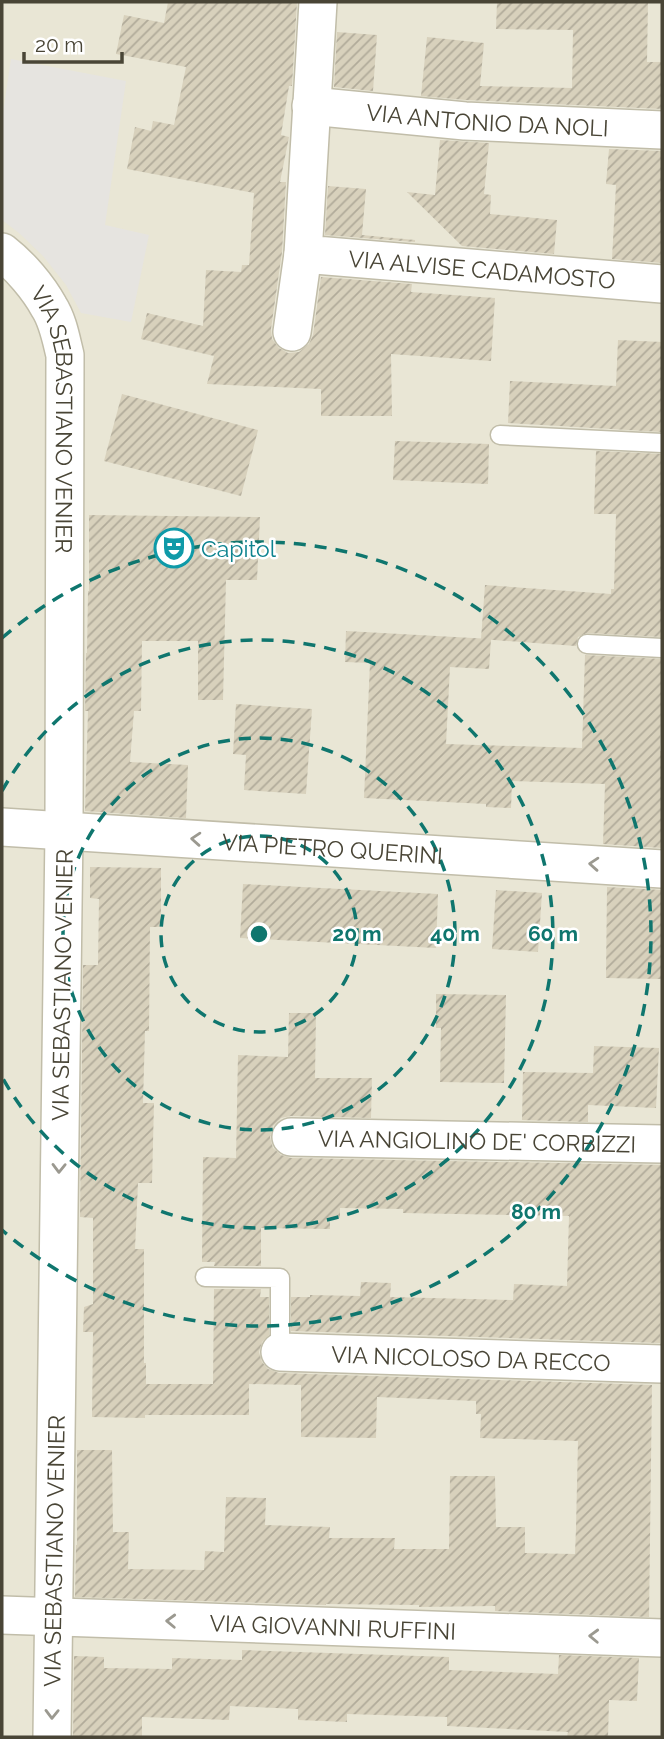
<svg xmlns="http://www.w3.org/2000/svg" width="664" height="1739" font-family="Raleway,sans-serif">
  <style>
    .residential { fill: #e9e6d5 }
    .parking { fill: #e6e4e0 }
    .building { fill: url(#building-hatch) }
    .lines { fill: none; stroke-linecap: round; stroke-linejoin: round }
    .lane-casing { stroke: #c1bda9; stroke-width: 21 }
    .street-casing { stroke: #c1bda9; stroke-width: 40 }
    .lane { stroke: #fff; stroke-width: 18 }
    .street { stroke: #fff; stroke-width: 37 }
    .oneway { stroke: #9b9990 }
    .ring { fill: none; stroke: #0f766e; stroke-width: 3.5; stroke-dasharray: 12 9 }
    .labels { text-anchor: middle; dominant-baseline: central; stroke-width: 5; stroke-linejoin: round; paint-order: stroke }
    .street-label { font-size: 23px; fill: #494536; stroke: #fff }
    .culture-label { font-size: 23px; fill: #0d838f; stroke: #fff; text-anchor: start }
    .centre { fill: #0f766e; stroke: #fff; stroke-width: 3.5 }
    .ring-label { font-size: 21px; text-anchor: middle; font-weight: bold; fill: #0f766e; stroke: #fff; stroke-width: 5; stroke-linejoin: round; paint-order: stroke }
  </style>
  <defs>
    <pattern id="building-hatch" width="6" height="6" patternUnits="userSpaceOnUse" patternTransform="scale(1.75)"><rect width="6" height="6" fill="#d8d1bc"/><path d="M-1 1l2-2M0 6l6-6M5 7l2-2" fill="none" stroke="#b1ab9a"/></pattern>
  </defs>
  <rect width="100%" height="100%" fill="#f5f3e7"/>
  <rect class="residential" x="2" y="2" width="660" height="1735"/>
  <path class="parking" d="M11,59L126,81L105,225L149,235L131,322L81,313L66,285L43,256L19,233L2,220V119Z"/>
  <g class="building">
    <path d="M168,2H297L292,86H289L281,135L289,137L280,182H286L282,252L271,329L272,339L279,348L288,353L299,352L309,344L313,335L321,277L412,284L411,292L495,298L491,361L391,354L392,416H321V389L207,384L214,356L141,339L147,313L203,326L206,270L241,272L242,265H249L254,193L127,169L135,127L151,131L153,121L174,125L186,67L116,54L124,15L164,23Z"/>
    <path d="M497,2H648L647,62H662V109L466,100L421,96L427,37L484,43L480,86L572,88L573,30L496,29Z"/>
    <path d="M337,32L377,35L373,91L334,87Z"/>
    <path d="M440,140L489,143L484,194L491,195L490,214L557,220L554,254L462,246L407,192L435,195Z"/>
    <path d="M609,149L662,151V263L612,259L616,185L606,184Z"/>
    <path d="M328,186L366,189L362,235L415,240V242L325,235Z"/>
    <path d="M618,340L662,342V432L508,423L510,381L616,386Z"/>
    <path d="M122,394L258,430L241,496L104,461Z"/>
    <path d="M395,441L489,444L488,484L393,480Z"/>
    <path d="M596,451L662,454V637L587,633L578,637L576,646L481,639L485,585L611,594V589H614L616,514H594Z"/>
    <path d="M89,515L260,517L257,580H226L223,700H198V641H142L141,711H134L130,762L188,765L186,818L85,811L88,711H85L86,653H87L88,591H89Z"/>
    <path d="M346,631L491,639L489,669L450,667L446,744L582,748L585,655L662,659L660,751H662V848L603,844L605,784L512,781L511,808L486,807V804L364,798L370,663L345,662Z"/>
    <path d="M236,704L312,709L306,794L244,790L246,755L233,754Z"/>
    <path d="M90,867L161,868V927H150L149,1031H145L143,1103H154L152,1183H138L135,1249H144V1363H146V1384H213L214,1289H261L260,1297H269V1335L262,1342L259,1352L262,1362L268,1369L279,1373L652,1385L649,1617L495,1611V1606L419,1607V1605L326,1604V1605L75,1597L76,1545H77V1450H112L113,1532H129L128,1569L204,1570L205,1551L224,1552L226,1497L266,1498L265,1525L330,1527L329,1538H395L394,1549H449L450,1476H495L496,1527H525V1553L575,1554L576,1528L578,1441L480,1438L481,1414H476V1401L377,1397L376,1438L301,1437V1385L249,1384V1415H145V1418L92,1417L93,1332H83L84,1307L93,1304V1218L80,1217L83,965H98L99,899L90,898Z"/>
    <path d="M243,884L438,894L436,948L240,938Z"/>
    <path d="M607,887L662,890L661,979L606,978Z"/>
    <path d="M496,890L542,893L538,952L492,949Z"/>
    <path d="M436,994L506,995L504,1083L440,1082L441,1028H436Z"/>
    <path d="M289,1013H316L315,1078H372L371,1118L291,1116L281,1118L273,1126L270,1137L273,1148L281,1155L291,1158L662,1165L660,1343L291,1331V1297H310V1295L360,1296L361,1282L391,1283L390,1297L513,1300L514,1284L567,1286L569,1216L403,1213V1209L340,1208V1218H330V1229L261,1228V1266H214L215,1262H202L203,1157L236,1158L238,1055L288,1057Z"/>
    <path d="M594,1046L659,1048L656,1108L588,1105V1122L522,1120L523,1072L593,1073Z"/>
    <path d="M242,1650L449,1657V1670L558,1674L559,1655L639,1658L637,1701L609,1700L608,1737H567L568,1732L447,1726V1717L347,1714V1722L298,1720V1709L230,1706L229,1720L142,1717V1737H73L74,1656L104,1657V1668L172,1669V1658L242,1660Z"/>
  </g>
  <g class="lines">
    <defs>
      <g id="lane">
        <path d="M500,435L662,443"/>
        <path d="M587,644L662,648"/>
        <path d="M205,1277L280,1278V1352"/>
      </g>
      <g id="street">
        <path id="s1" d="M318,2L303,254L662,284"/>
        <path id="s2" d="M311,106L465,121L662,130"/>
        <path id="s3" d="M2,252C20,266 38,287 49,307C58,321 61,339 65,355L64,831L52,1737"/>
        <path d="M292,332L303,254"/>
        <path id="s4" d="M2,827L662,869"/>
        <path id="s5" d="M291,1137L662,1144"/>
        <path id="s6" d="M280,1352L662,1364"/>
        <path id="s7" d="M2,1615L662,1638"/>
      </g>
    </defs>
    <use href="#lane" class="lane-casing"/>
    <use href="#street" class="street-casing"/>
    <use href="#lane" class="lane"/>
    <use href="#street" class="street"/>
  </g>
  <defs><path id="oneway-chevron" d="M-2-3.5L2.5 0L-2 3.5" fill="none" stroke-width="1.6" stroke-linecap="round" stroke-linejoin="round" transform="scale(1.75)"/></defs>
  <g class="oneway">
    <use href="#oneway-chevron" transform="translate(196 839) rotate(-176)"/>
    <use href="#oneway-chevron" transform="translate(594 864) rotate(-176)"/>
    <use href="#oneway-chevron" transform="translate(59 1168) rotate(91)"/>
    <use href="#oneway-chevron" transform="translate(171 1621) rotate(-178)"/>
    <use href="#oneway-chevron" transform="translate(594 1636) rotate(-178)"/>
    <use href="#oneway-chevron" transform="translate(52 1714) rotate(91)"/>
  </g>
  <g class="ring">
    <circle cx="259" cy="934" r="98"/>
    <circle cx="259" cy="934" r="196"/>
    <path d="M2 791A294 294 0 1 1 2 1077"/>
    <path d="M2 638A392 392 0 1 1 2 1230"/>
  </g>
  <defs>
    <symbol id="theatre-ring" viewBox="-11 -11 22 22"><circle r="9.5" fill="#fff" stroke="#0f9aa8" stroke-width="1.5"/><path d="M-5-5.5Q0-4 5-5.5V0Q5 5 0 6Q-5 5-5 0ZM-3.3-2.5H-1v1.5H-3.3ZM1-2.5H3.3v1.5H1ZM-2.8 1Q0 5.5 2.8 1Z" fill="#0f9aa8"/></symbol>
  </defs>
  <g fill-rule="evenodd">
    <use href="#theatre-ring" x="152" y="526" width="44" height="44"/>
  </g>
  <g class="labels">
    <g class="street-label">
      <text stroke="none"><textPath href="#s2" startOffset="177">VIA ANTONIO DA NOLI</textPath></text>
      <text stroke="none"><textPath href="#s1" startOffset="432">VIA ALVISE CADAMOSTO</textPath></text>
      <text stroke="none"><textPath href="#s3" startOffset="186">VIA SEBASTIANO VENIER</textPath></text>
      <text stroke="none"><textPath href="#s4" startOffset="331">VIA PIETRO QUERINI</textPath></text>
      <text transform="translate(62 985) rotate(-89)">VIA SEBASTIANO VENIER</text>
      <text stroke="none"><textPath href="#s5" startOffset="186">VIA ANGIOLINO DE' CORBIZZI</textPath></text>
      <text stroke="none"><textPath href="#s6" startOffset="191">VIA NICOLOSO DA RECCO</textPath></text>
      <text transform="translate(54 1551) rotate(-89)">VIA SEBASTIANO VENIER</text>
      <text stroke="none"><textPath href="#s7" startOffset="331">VIA GIOVANNI RUFFINI</textPath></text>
    </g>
    <g class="culture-label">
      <text x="201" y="548">Capitol</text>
    </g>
  </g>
  <circle cx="259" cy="934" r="10" class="centre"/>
  <g class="ring-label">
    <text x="357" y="941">20 m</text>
    <text x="455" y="941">40 m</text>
    <text x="553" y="941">60 m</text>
    <text x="536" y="1219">80 m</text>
  </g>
  <rect width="664" height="1739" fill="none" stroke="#494536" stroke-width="7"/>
  <path d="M24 52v10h98v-10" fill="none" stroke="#494536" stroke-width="3.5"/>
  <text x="35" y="52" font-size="21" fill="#494536" stroke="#ffffff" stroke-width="5" paint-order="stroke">20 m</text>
</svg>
